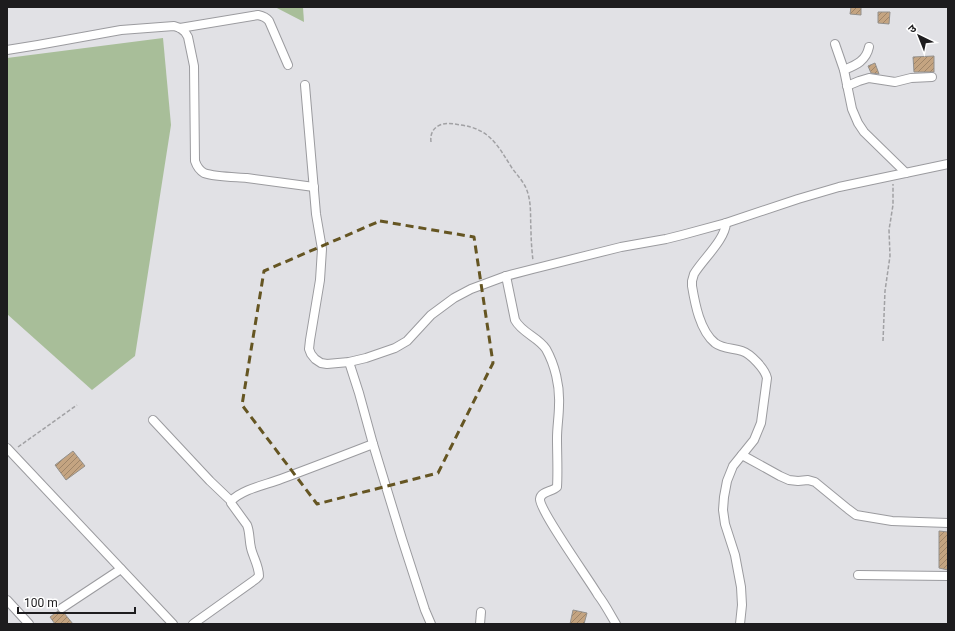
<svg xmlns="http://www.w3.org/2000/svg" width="955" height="631" font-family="Roboto,'Noto Sans Devanagari',sans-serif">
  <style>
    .green { fill: #a8be99 }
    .building { fill: url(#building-hatch); stroke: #93908c }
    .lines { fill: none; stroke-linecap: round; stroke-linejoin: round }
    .minor-casing { stroke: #9b9b9f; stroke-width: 10 }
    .path { stroke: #a1a1a4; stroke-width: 1.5; stroke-dasharray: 4 2; stroke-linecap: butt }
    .minor { stroke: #fff; stroke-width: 8 }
    .marked { fill: none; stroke: #655522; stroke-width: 3; stroke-dasharray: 8 5; stroke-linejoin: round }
  </style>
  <defs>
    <pattern id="building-hatch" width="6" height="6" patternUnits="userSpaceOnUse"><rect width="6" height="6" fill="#c4a481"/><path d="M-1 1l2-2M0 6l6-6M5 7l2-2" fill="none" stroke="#9f8569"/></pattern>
  </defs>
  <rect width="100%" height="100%" fill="#e1e1e5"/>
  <g class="green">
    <path d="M275,7H303L304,22Z"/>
    <path d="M163,38L171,125L135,356L92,390L7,314V58Z"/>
  </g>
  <g class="building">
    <path d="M851,7H861V15L850,14Z"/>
    <path d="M878,12H890L889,24L878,23Z"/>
    <path d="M934,56V72H914L913,57Z"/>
    <path d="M875,63L879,74L871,73L868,66Z"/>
    <path d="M73,451L85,466L66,480L55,465Z"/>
    <path d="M939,531L948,532V570L939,568Z"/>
    <path d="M573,610L587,613L584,624H570Z"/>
    <path d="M58,611L60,613H64L73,624H55L50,617Z"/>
  </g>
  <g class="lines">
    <defs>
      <g id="minor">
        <path d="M180,28L258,15C263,16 266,17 269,21L288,65"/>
        <path d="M835,44L844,70L852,109L858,123L864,132L906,173"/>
        <path d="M7,50L38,45L121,30L174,26L180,28L185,32L188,37L194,66L195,161C197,167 199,170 204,173C215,177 235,177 247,178C269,181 292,184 314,187"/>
        <path d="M844,70C856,65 866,61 869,47"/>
        <path d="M305,85L316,214L322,249L320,280L310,340L309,349L311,354L315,359L321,363L327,364L349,362L366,358L395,348L407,341L431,315L454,298L471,289L506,276L533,269L621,247L666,239L682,235L726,223L798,199L839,187L948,164"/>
        <path d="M847,86L859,81L869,78L895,82L911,78L932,77"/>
        <path d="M726,223C725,240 703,259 694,274L692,281V286C695,304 700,331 715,343C723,349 733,348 742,351C751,354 765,369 767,378L761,423L754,440L733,466L727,481L724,497L723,510L725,524L735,555L741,587L742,605L740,624"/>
        <path d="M506,276L515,320C522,333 538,337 546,349C555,365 560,386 559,405C559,416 557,427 557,438C557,455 558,471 557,487C552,492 541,491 540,499C539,510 590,581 598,595C605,604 610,614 616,624"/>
        <path d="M349,362L359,393L373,444L402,539L425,610L431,624"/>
        <path d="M153,420L210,481L231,501"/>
        <path d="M7,448L173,624"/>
        <path d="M742,455L780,476L789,480L798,481L808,480L815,482L848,509L856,515L892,521L919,522L948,523"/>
        <path d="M858,575L948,576"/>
        <path d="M7,600L29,624"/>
        <path d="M62,608L121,569"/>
        <path d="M193,624L256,579L259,576C259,566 253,557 251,548C249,540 250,532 247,525L231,503V501C243,489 265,485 281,479C311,468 342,456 373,444"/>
        <path d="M480,624L481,612"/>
      </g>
    </defs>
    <use href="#minor" class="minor-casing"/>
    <g class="path">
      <path d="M431,142C430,134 433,128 440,125C447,122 454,124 461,125C490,129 498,146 512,168C517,175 523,181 526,188C532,202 530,216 531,230C531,241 532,251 533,261"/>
      <path d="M883,341L885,291L890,256L889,230L893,205V184"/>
      <path d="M18,447L77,405"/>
    </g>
    <use href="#minor" class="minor"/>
  </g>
  <path class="marked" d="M380,221L474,237L493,363L438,473L317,504L242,405L264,271Z"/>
  <rect width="955" height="631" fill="none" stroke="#1d1c1e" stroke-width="16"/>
  <g transform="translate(919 36) rotate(317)" stroke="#ffffff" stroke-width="3" paint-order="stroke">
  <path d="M0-3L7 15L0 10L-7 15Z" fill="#1d1c1e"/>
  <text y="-6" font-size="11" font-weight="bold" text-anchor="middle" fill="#1d1c1e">उ</text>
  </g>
  <path d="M18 607v6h117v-6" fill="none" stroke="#1d1c1e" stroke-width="2"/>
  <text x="24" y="607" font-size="12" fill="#1d1c1e" stroke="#ffffff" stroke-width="3" paint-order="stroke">100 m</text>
</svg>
